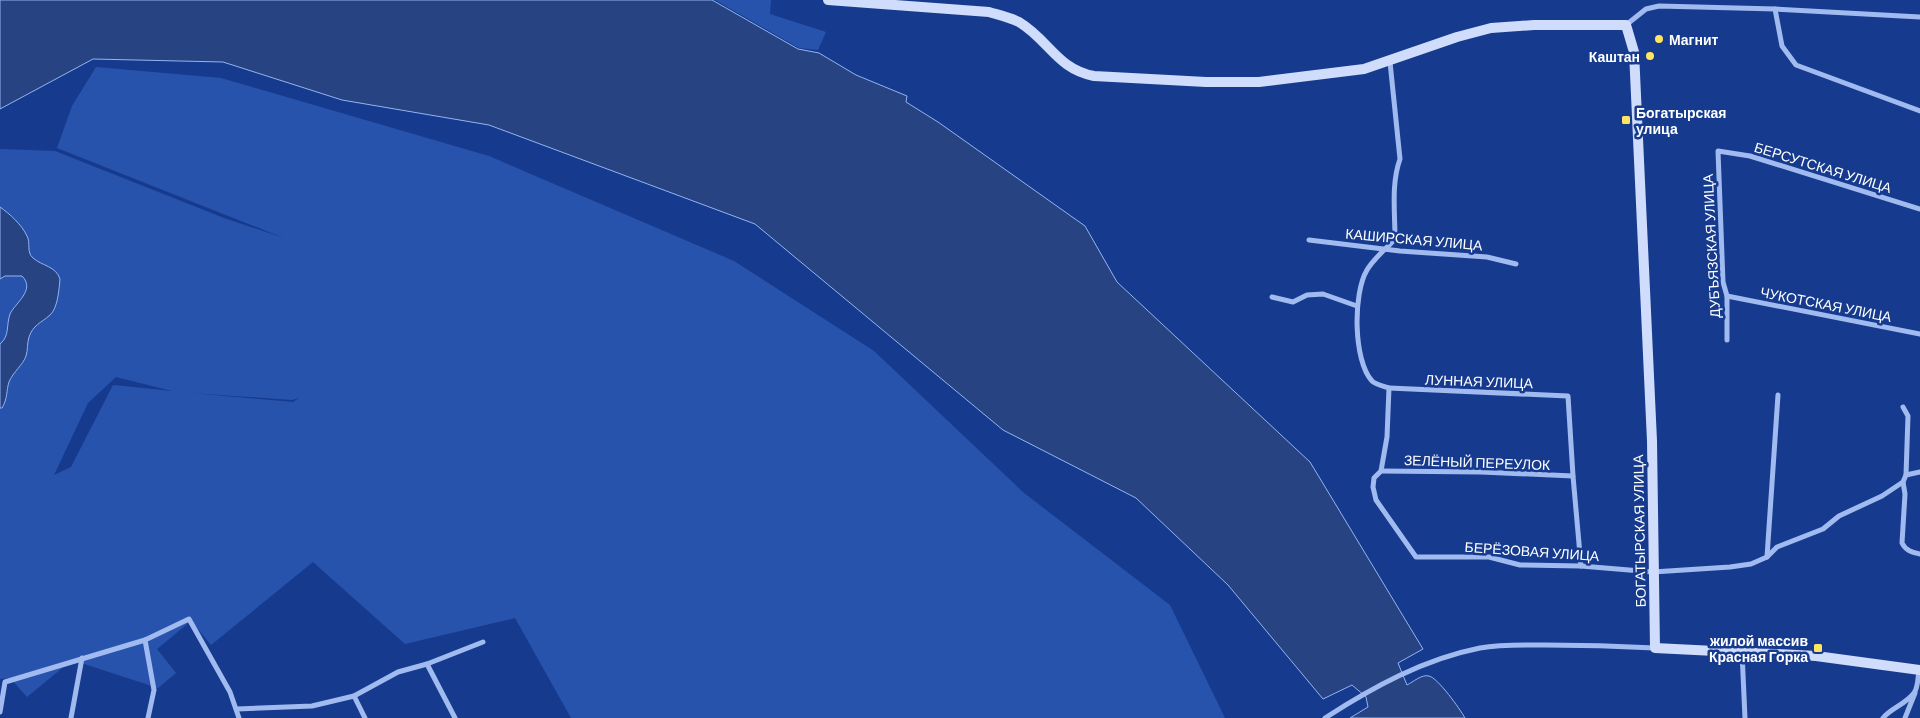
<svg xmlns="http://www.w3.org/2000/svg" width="1920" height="718" font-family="Barlow,sans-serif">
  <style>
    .green { fill: #2853ad; fill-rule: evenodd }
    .water { fill: #274381; stroke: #93b4f3 }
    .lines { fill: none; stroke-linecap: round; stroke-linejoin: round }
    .street { stroke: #a1bbf0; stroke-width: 5 }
    .secondary { stroke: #cfdcfb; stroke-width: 10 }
    .poi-dot { fill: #ffe560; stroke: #163b8e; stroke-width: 2 }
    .labels { text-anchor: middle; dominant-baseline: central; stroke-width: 5; stroke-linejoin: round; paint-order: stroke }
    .poi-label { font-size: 14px; font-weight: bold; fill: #fff; stroke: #163b8e; text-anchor: start }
    .street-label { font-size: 14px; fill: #fff; stroke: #163b8e }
  </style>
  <rect width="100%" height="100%" fill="#163b8e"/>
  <g class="green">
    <path d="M715,0H771L770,14L826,32L818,50L799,48Z"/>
    <path d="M96,67L221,78L489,156L734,261L874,351L1024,493L1170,605L1225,718H571L515,618L405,644L313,562L211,645L191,621L157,649L176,673L158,688L72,660L27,697L10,678L0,679V149L55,151L224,218L284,238L57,148L72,106ZM116,377L172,391L113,385L71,467L54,475L88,403ZM191,393L292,400L299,398L293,402Z"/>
  </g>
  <g class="water">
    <path d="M0,0H712L798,49L819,53L856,75L907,96L906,102L938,122L1085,226L1117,282L1310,462L1423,649L1398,663L1407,685C1413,682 1422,674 1429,676C1438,678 1460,709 1465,718H1350L1368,707L1366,697L1352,685L1323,699L1228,585L1136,498L1003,430L755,224L489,125L342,100L223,62L93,59L0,109Z"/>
    <path d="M0,207C10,214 22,225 27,236C31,243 26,252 33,258C42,266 56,266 60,279C59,289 58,308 50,315C41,323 33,325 29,337C27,343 28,350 26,356C23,365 13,372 9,382C6,391 8,398 2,408H0V344C10,336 6,325 10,314C15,303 36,290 22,276H5L0,279Z"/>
  </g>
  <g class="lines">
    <g class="street">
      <path d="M1775,9L1782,46L1796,65L1920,111"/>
      <path d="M1626,25L1646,9L1659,6L1775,9L1920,17"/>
      <path d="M1390,62L1400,159C1391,184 1395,212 1395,239C1386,249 1374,258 1367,270C1353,293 1353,360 1372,381C1376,385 1384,386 1389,388L1387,437L1381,471L1374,478L1373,487L1376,500L1416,557H1489L1520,565L1581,566L1653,572L1730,567L1751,564L1767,557L1777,547L1823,529L1839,516L1882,496L1903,482L1906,475L1920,472"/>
      <path d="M1309,240L1400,251L1487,257L1516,264"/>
      <path d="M1727,296L1920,334"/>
      <path d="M1272,297L1293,302L1307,295L1323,294L1357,306"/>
      <path d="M1727,340V296L1723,282L1718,151L1750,156L1920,209"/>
      <path d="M1389,388L1568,396L1573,476L1581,566"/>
      <path d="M1903,407L1908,416L1906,475"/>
      <path d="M1381,471L1481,472L1573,476"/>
      <path d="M1903,482L1905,494L1902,543C1906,551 1912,552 1920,554"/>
      <path d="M1767,557L1778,395"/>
      <path d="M145,640L154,690L148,718"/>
      <path d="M1742,652L1745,718"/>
      <path d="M427,664L455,718"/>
      <path d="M354,696L365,718"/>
      <path d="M237,709L312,706L354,696L398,672L427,664L483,642"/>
      <path d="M0,712L5,682L145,640L189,619L230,692L239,718"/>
      <path d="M71,718L82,658"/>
      <path d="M1325,718C1373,687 1424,659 1480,648C1502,644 1523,645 1545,645C1582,645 1618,646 1655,648"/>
      <path d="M1883,718C1891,708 1906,704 1914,693C1918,688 1918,677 1919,670"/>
      <path d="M1905,718L1915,693"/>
    </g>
    <path class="secondary" d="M828,0L989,12C999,15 1009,17 1019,22C1049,40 1057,69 1094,76L1206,82H1259L1364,69L1457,37L1491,28L1534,25H1626L1634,52L1652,441L1655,648L1816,656L1920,670"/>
  </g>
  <g class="poi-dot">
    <circle cx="1659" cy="39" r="5"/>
    <circle cx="1650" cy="56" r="5"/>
    <rect x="1621" y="115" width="10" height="10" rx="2.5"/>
    <rect x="1813" y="643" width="10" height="10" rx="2.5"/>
  </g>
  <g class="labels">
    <g class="poi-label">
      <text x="1669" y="39">Магнит</text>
      <text x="1640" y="56" text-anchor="end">Каштан</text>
      <text x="1636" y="112">Богатырская<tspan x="1636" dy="16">улица</tspan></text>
      <text x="1808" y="640" text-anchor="end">жилой массив<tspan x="1808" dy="16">Красная Горка</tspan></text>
    </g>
    <g class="street-label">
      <text transform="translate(1823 167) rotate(17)">БЕРСУТСКАЯ УЛИЦА</text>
      <text transform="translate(1414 239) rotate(5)">КАШИРСКАЯ УЛИЦА</text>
      <text transform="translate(1711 246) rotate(-93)">ДУБЪЯЗСКАЯ УЛИЦА</text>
      <text transform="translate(1826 304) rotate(11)">ЧУКОТСКАЯ УЛИЦА</text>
      <text transform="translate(1479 381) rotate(2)">ЛУННАЯ УЛИЦА</text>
      <text transform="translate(1477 462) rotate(2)">ЗЕЛЁНЫЙ ПЕРЕУЛОК</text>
      <text transform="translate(1639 531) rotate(-91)">БОГАТЫРСКАЯ УЛИЦА</text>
      <text transform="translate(1532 551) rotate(4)">БЕРЁЗОВАЯ УЛИЦА</text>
    </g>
  </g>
</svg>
